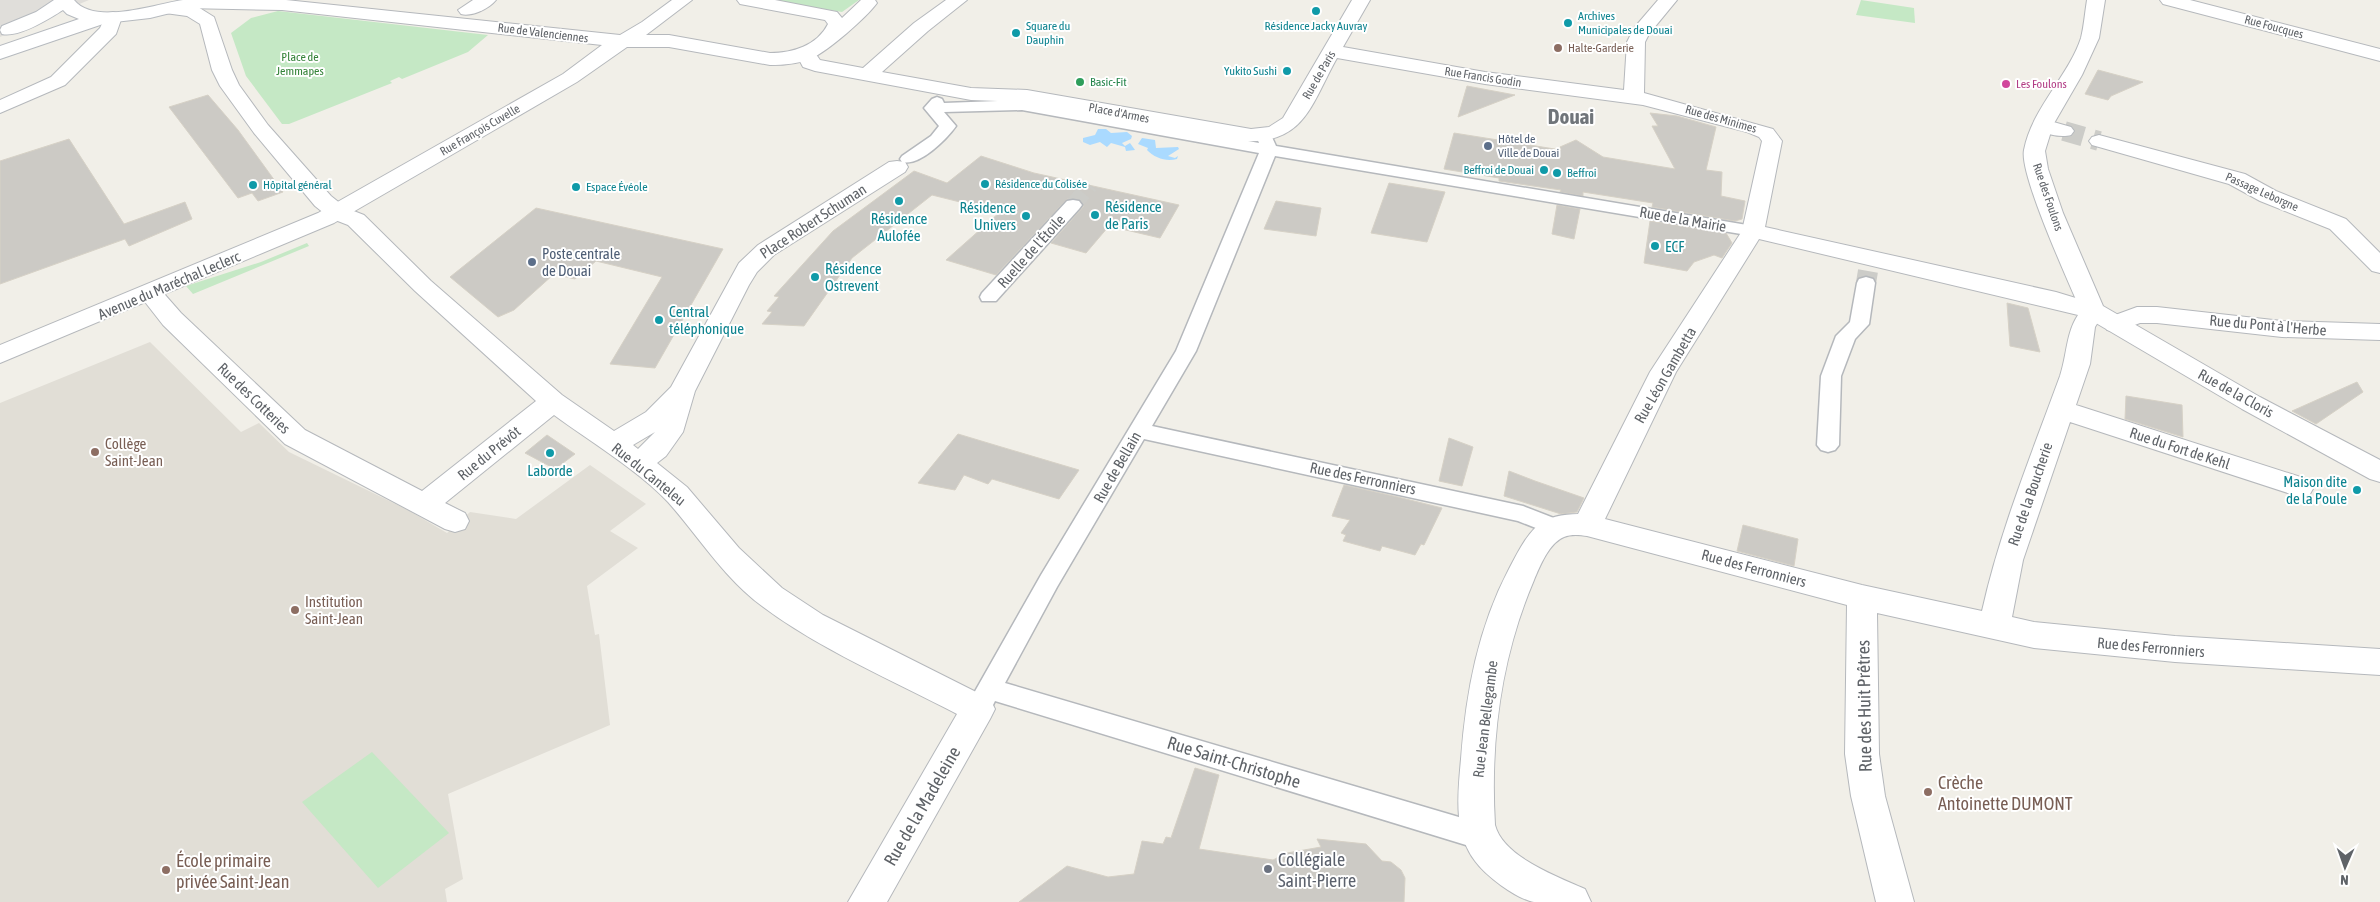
<svg xmlns="http://www.w3.org/2000/svg" width="2380" height="902" font-family="'Asap Condensed',sans-serif">
  <style>
    .industrial { fill: #e0deda }
    .education { fill: #e1ded6 }
    .green { fill: #c5e8c5 }
    .water { fill: #aadaff }
    .building { fill: #cccac5; stroke: #d6d1c6 }
    .lines { fill: none; stroke-linecap: round; stroke-linejoin: round }
    .pedestrian-tunnel-far1 { stroke: #ccccc8; stroke-width: 16; stroke-dasharray: 16 8; stroke-linecap: butt }
    .pedestrian-tunnel { stroke: #ccccc8; stroke-width: 20; stroke-dasharray: 20 10; stroke-linecap: butt }
    .minor-tunnel { stroke: #ccccc8; stroke-width: 20; stroke-dasharray: 20 10; stroke-linecap: butt }
    .pedestrian-casing { stroke: #b5b8bc; stroke-width: 3 }
    .minor-casing { stroke: #b5b8bc; stroke-width: 2 }
    .tertiary-casing { stroke: #b5b8bc; stroke-width: 2 }
    .secondary-casing { stroke: #b6babf; stroke-width: 2 }
    .pedestrian { fill: #fff; fill-rule: evenodd }
    .minor { fill: #fff; fill-rule: evenodd }
    .tertiary { fill: #fff; fill-rule: evenodd }
    .secondary { fill: #fff; fill-rule: evenodd }
    .culture-dot { fill: #0f9aa8; stroke: #fff; stroke-width: 2 }
    .education-dot { fill: #8d6e63; stroke: #fff; stroke-width: 2 }
    .leisure-dot { fill: #2e9e5b; stroke: #fff; stroke-width: 2 }
    .hotel-dot { fill: #d1479c; stroke: #fff; stroke-width: 2 }
    .service-dot { fill: #5c6f8a; stroke: #fff; stroke-width: 2 }
    .worship-dot { fill: #6b7280; stroke: #fff; stroke-width: 2 }
    .labels { text-anchor: middle; dominant-baseline: central; stroke-width: 4; stroke-linejoin: round; paint-order: stroke }
    .far-culture-label { font-size: 12px; fill: #0d838f; stroke: #fff; text-anchor: start }
    .far-street-label { font-size: 12px; fill: #5f6368; stroke: #fff }
    .far-education-label { font-size: 12px; fill: #785e54; stroke: #fff; text-anchor: start }
    .far-park-label { font-size: 12px; fill: #348238; stroke: #fff }
    .far-leisure-label { font-size: 12px; fill: #27864d; stroke: #fff; text-anchor: start }
    .far-hotel-label { font-size: 12px; fill: #b23c85; stroke: #fff; text-anchor: start }
    .far-service-label { font-size: 12px; fill: #4e5e75; stroke: #fff; text-anchor: start }
    .culture-label { font-size: 15px; fill: #0d838f; stroke: #fff; text-anchor: start }
    .street-label { font-size: 15px; fill: #5f6368; stroke: #fff }
    .service-label { font-size: 15px; fill: #4e5e75; stroke: #fff; text-anchor: start }
    .education-label { font-size: 15px; fill: #785e54; stroke: #fff; text-anchor: start }
    .near-street-label { font-size: 18px; fill: #5f6368; stroke: #fff }
    .near-education-label { font-size: 18px; fill: #785e54; stroke: #fff; text-anchor: start }
    .near-worship-label { font-size: 18px; fill: #5b616d; stroke: #fff; text-anchor: start }
    .far-town-label { font-size: 21px; font-weight: bold; fill: #70757a; stroke: #fff }
  </style>
  <rect width="100%" height="100%" fill="#f1efe8"/>
  <path class="industrial" d="M0,0H89L0,37Z"/>
  <path class="education" d="M150,342L241,432L259,423L289,452L408,510L447,533L470,512L516,519L590,465L646,504L610,531L638,548L587,586L595,635L599,634L610,725L448,794L463,879L445,889L447,902H0V403Z"/>
  <g class="green">
    <path d="M771,0H859L842,12Z"/>
    <path d="M1861,0L1914,8L1915,23L1856,15Z"/>
    <path d="M278,11L488,35L468,52L402,79L399,77L390,81L392,83L289,124H282L246,76L231,33L251,18Z"/>
    <path d="M307,243L309,246L193,294L186,286L261,262Z"/>
    <path d="M372,752L449,833L378,888L302,802Z"/>
  </g>
  <g class="water">
    <path d="M1098,129H1106L1111,133L1127,132L1132,136L1131,139L1122,143L1125,146L1130,143L1135,150L1126,151L1125,147L1111,143L1107,147L1100,142L1090,145L1083,142V138L1095,135Z"/>
    <path d="M1142,138L1155,140L1156,148L1178,147L1179,149L1168,156L1175,158L1178,156L1177,159C1166,162 1155,158 1147,150L1148,148L1138,144Z"/>
  </g>
  <g class="building">
    <path d="M2098,70L2143,82L2111,96L2108,100L2085,94Z"/>
    <path d="M1467,86L1515,95L1458,117Z"/>
    <path d="M208,95L238,130L283,192L258,201L252,193L238,198L169,107Z"/>
    <path d="M1650,113L1677,116L1716,127L1706,170L1722,172L1721,196L1745,201L1742,219L1735,221L1652,207L1653,203L1583,192V196L1560,192L1561,190L1499,181V178L1444,169L1454,133L1561,150L1560,147L1576,140L1603,157L1675,169L1652,126H1658Z"/>
    <path d="M69,139L124,224L185,202L192,219L129,246L125,239L0,284V161Z"/>
    <path d="M981,156L1034,173L1179,205L1160,238L1109,226L1086,253L1051,243L1084,206L1079,199H1067L996,275L946,260L1000,212L932,195L852,258L804,326L762,324L772,312L767,311L779,297L774,296L833,231L914,171L947,183Z"/>
    <path d="M1389,183L1445,192L1427,242L1371,233Z"/>
    <path d="M1276,201L1321,208L1316,236L1264,229Z"/>
    <path d="M1557,205L1580,209L1574,239L1552,234Z"/>
    <path d="M536,208L723,249L655,368L610,364L662,277L596,261L575,279L554,274L514,310L498,317L450,277Z"/>
    <path d="M1650,221L1726,233L1732,243L1722,258L1714,255L1694,262L1687,271L1644,263Z"/>
    <path d="M2007,303L2028,308L2040,352L2010,346Z"/>
    <path d="M2357,382L2363,392L2316,424L2292,411Z"/>
    <path d="M2126,396L2182,405L2183,437L2125,419Z"/>
    <path d="M958,434L998,446L1079,470L1059,499L992,479L988,484L964,475L955,490L918,483Z"/>
    <path d="M547,435L575,454L555,469L525,453Z"/>
    <path d="M1449,438L1473,447L1462,486L1439,481Z"/>
    <path d="M1509,471L1535,481L1584,498L1577,512L1561,514L1504,496Z"/>
    <path d="M1344,485L1398,497L1442,508L1424,545L1421,544L1415,555L1382,546L1380,551L1343,541L1346,535L1341,533L1350,520L1332,516Z"/>
    <path d="M1743,525L1798,539L1794,566L1737,551Z"/>
    <path d="M1195,768L1219,775L1199,849L1273,860L1287,853L1321,847L1317,839L1366,844L1382,861L1391,862L1401,870L1405,878L1404,902H1019L1067,866L1108,877L1134,874L1142,841L1163,844L1166,837L1171,838Z"/>
  </g>
  <g class="lines">
    <path class="pedestrian-tunnel-far1" d="M1073,205L1090,185"/>
    <path class="pedestrian-tunnel" d="M1866,283L1868,271"/>
    <path class="minor-tunnel" d="M2064,131L2099,141"/>
    <defs>
      <g id="pedestrian">
        <path d="M937,97L942,99L944,103L1022,100L1259,143L1257,138L1265,133L1271,135L1276,146L1759,227L1762,231L1759,235L1753,236L1275,156L1196,351L1152,426L1523,506L1564,522L1567,528L1564,534L1556,536L1518,521L1144,439L1057,587L1005,683L1479,823L1489,827L1493,836L1489,845L1479,849L995,701L987,717L978,720L969,717L965,709L1041,575L1176,351L1259,153L1022,110L944,112L956,126C947,139 919,167 902,162L900,159L902,156L931,136L939,126L924,108L932,99Z"/>
        <path d="M1073,200L1079,201L1082,205L1079,209L996,301H982L980,297L982,293L1067,201Z"/>
        <path d="M1866,277L1873,279L1875,283L1869,324L1855,339L1841,376L1839,445L1835,450L1828,452L1821,450L1817,445L1821,376L1836,336L1850,322L1857,283L1859,279Z"/>
      </g>
      <g id="minor">
        <path d="M473,0H496C489,9 471,17 461,14L458,10Z"/>
        <path d="M946,0H967L928,31L882,72L971,88L1027,90L1251,129L1269,127L1283,118L1352,0H1370L1343,47L1485,72L1624,90L1627,42L1634,28L1658,0H1677L1649,34L1645,42L1644,93L1773,129L1782,141L1765,227L2056,292L2102,306L2105,311L2095,327L2090,364L2076,405L2310,480L2314,487L2310,494L2300,497L2070,422L2023,560L2012,617L2034,622L2175,636L2380,649V675L2175,662L2034,648L1877,613L1879,754L1885,796L1914,902H1876L1851,796L1845,754L1847,605L1587,536C1580,535 1571,534 1564,537C1549,543 1540,566 1534,580C1501,657 1490,742 1495,825C1503,857 1558,877 1585,889L1591,902C1572,902 1551,902 1534,902C1516,899 1485,875 1475,861C1453,832 1458,793 1461,759C1466,692 1478,628 1509,569C1517,554 1524,539 1536,527C1546,517 1564,514 1578,514L1650,372L1742,231L1762,141L1759,137L1747,132L1643,105L1485,84L1337,58C1311,104 1305,145 1242,141L1027,102L971,100L815,71L803,67L796,54L799,50H813L820,60L863,68L914,23ZM1759,239L2078,315C2066,333 2067,355 2060,376C2032,453 2000,530 1982,611L1862,585L1605,519L1676,372Z"/>
        <path d="M2160,0H2190L2380,49V61L2163,4Z"/>
        <path d="M171,4L198,7L214,17L232,70L239,85L268,125L331,196L346,208L364,215L431,281L562,395L614,431L646,412L671,387L739,263L758,245L889,162L897,161L905,162L908,167L905,172L774,255L757,272L749,285L695,391L683,432L666,456L657,463L687,487L739,548L782,588L823,615L990,699L995,709L990,719L887,902H848L957,714C894,681 819,649 762,606C724,578 699,537 668,502C639,471 588,440 554,415L445,503L465,513L469,521L465,529L455,532L445,529L285,444L163,325L138,293L141,288L150,286L159,288L181,313L305,430L422,491L536,401L415,291L348,225L330,218L315,206L254,133L220,86L212,70L200,24L187,16L165,13L162,9L165,5ZM655,432L638,449L633,445Z"/>
        <path d="M113,12L119,13L122,17L116,34L65,85L0,113V100L51,77L100,28L107,13Z"/>
        <path d="M2043,119L2071,127L2074,131L2071,135C2061,138 2039,134 2033,125L2036,121Z"/>
        <path d="M2099,135L2245,174L2276,191L2346,219L2380,253V273L2372,271L2330,229L2260,201L2229,184L2092,145L2089,141L2092,137Z"/>
        <path d="M2137,307H2157L2282,321L2380,324V340L2282,337L2157,323H2140L2116,332L2107,330L2104,324L2107,318Z"/>
      </g>
      <g id="tertiary">
        <path d="M185,0H286L620,35L642,22L672,0H692L646,35H669L770,53C792,53 817,46 828,24L825,20L740,4L737,0H775L837,12L842,18L861,0H875L877,3C867,17 828,51 812,58C799,64 784,65 770,65L669,47H627L577,82L334,223L0,363V345L318,213L563,74L602,45L282,10L185,8L182,4Z"/>
        <path d="M2087,0H2105L2099,38L2082,75L2053,125L2045,151L2048,169L2063,213L2103,306L2260,397L2380,460V482L2370,479L2242,409L2084,316L2081,311C2069,283 2019,174 2024,150C2032,108 2068,77 2081,38C2084,26 2085,12 2087,0Z"/>
      </g>
      <path id="secondary" d="M54,0H74C95,26 155,4 183,0C191,0 201,0 210,0L207,4L150,18L106,23L0,59V46L79,19L67,14L63,10C49,19 19,38 2,34L0,30L2,26L36,12Z"/>
    </defs>
    <use href="#pedestrian" class="pedestrian-casing"/>
    <use href="#minor" class="minor-casing"/>
    <use href="#tertiary" class="tertiary-casing"/>
    <use href="#secondary" class="secondary-casing"/>
    <use href="#pedestrian" class="pedestrian"/>
    <use href="#minor" class="minor"/>
    <use href="#tertiary" class="tertiary"/>
    <use href="#secondary" class="secondary"/>
  </g>
  <g class="culture-dot">
    <circle cx="1316" cy="11" r="5"/>
    <circle cx="1568" cy="23" r="5"/>
    <circle cx="1016" cy="33" r="5"/>
    <circle cx="1287" cy="71" r="5"/>
    <circle cx="1544" cy="170" r="5"/>
    <circle cx="1557" cy="173" r="5"/>
    <circle cx="985" cy="184" r="5"/>
    <circle cx="253" cy="185" r="5"/>
    <circle cx="576" cy="187" r="5"/>
    <circle cx="899" cy="201" r="5"/>
    <circle cx="1095" cy="215" r="5"/>
    <circle cx="1026" cy="216" r="5"/>
    <circle cx="1655" cy="246" r="5"/>
    <circle cx="815" cy="277" r="5"/>
    <circle cx="659" cy="320" r="5"/>
    <circle cx="550" cy="453" r="5"/>
    <circle cx="2357" cy="490" r="5"/>
  </g>
  <g class="education-dot">
    <circle cx="1558" cy="48" r="5"/>
    <circle cx="95" cy="452" r="5"/>
    <circle cx="295" cy="610" r="5"/>
    <circle cx="1928" cy="792" r="5"/>
    <circle cx="166" cy="870" r="5"/>
  </g>
  <circle class="leisure-dot" cx="1080" cy="82" r="5"/>
  <circle class="hotel-dot" cx="2006" cy="84" r="5"/>
  <g class="service-dot">
    <circle cx="1488" cy="146" r="5"/>
    <circle cx="532" cy="262" r="5"/>
  </g>
  <circle class="worship-dot" cx="1268" cy="869" r="5"/>
  <g class="labels">
    <g class="far-culture-label">
      <text x="1578" y="16">Archives<tspan x="1578" dy="14">Municipales de Douai</tspan></text>
      <text x="1026" y="26">Square du<tspan x="1026" dy="14">Dauphin</tspan></text>
      <text x="1316" y="26" text-anchor="middle">Résidence Jacky Auvray</text>
      <text x="1277" y="71" text-anchor="end">Yukito Sushi</text>
      <text x="1534" y="170" text-anchor="end">Beffroi de Douai</text>
      <text x="1567" y="173">Beffroi</text>
      <text x="995" y="184">Résidence du Colisée</text>
      <text x="263" y="185">Hôpital général</text>
      <text x="586" y="187">Espace Évéole</text>
    </g>
    <g class="far-street-label">
      <text transform="translate(2274 27) rotate(15)">Rue Foucques</text>
      <text transform="translate(543 33) rotate(7)">Rue de Valenciennes</text>
      <text transform="translate(1319 75) rotate(-60)">Rue de Paris</text>
      <text transform="translate(1483 77) rotate(9)">Rue Francis Godin</text>
      <text transform="translate(1119 113) rotate(11)">Place d'Armes</text>
      <text transform="translate(1721 119) rotate(16)">Rue des Minimes</text>
      <text transform="translate(480 130) rotate(-30)">Rue François Cuvelle</text>
      <text transform="translate(2262 192) rotate(24)">Passage Leborgne</text>
      <text transform="translate(2048 197) rotate(71)">Rue des Foulons</text>
    </g>
    <g class="far-education-label">
      <text x="1568" y="48">Halte-Garderie</text>
    </g>
    <g class="far-park-label">
      <text x="300" y="57">Place de<tspan x="300" dy="14">Jemmapes</tspan></text>
    </g>
    <g class="far-leisure-label">
      <text x="1090" y="82">Basic-Fit</text>
    </g>
    <g class="far-hotel-label">
      <text x="2016" y="84">Les Foulons</text>
    </g>
    <g class="far-service-label">
      <text x="1498" y="139">Hôtel de<tspan x="1498" dy="14">Ville de Douai</tspan></text>
    </g>
    <g class="culture-label">
      <text x="1105" y="206">Résidence<tspan x="1105" dy="17">de Paris</tspan></text>
      <text x="1016" y="207" text-anchor="end">Résidence<tspan x="1016" dy="17">Univers</tspan></text>
      <text x="899" y="218" text-anchor="middle">Résidence<tspan x="899" dy="17">Aulofée</tspan></text>
      <text x="1665" y="246">ECF</text>
      <text x="825" y="268">Résidence<tspan x="825" dy="17">Ostrevent</tspan></text>
      <text x="669" y="311">Central<tspan x="669" dy="17">téléphonique</tspan></text>
      <text x="550" y="470" text-anchor="middle">Laborde</text>
      <text x="2347" y="481" text-anchor="end">Maison dite<tspan x="2347" dy="17">de la Poule</tspan></text>
    </g>
    <g class="street-label">
      <text transform="translate(1683 219) rotate(10)">Rue de la Mairie</text>
      <text transform="translate(813 221) rotate(-33)">Place Robert Schuman</text>
      <text transform="translate(1031 251) rotate(-48)">Ruelle de l'Étoile</text>
      <text transform="translate(169 285) rotate(-23)">Avenue du Maréchal Leclerc</text>
      <text transform="translate(2268 325) rotate(5)">Rue du Pont à l'Herbe</text>
      <text transform="translate(1665 375) rotate(-60)">Rue Léon Gambetta</text>
      <text transform="translate(2236 393) rotate(29)">Rue de la Cloris</text>
      <text transform="translate(254 398) rotate(44)">Rue des Cotteries</text>
      <text transform="translate(2180 448) rotate(18)">Rue du Fort de Kehl</text>
      <text transform="translate(489 453) rotate(-39)">Rue du Prévôt</text>
      <text transform="translate(1117 467) rotate(-60)">Rue de Bellain</text>
      <text transform="translate(649 474) rotate(39)">Rue du Canteleu</text>
      <text transform="translate(1363 478) rotate(12)">Rue des Ferronniers</text>
      <text transform="translate(2030 494) rotate(-71)">Rue de la Boucherie</text>
      <text transform="translate(1754 568) rotate(15)">Rue des Ferronniers</text>
      <text transform="translate(2151 647) rotate(5)">Rue des Ferronniers</text>
      <text transform="translate(1485 719) rotate(-83)">Rue Jean Bellegambe</text>
    </g>
    <g class="service-label">
      <text x="542" y="253">Poste centrale<tspan x="542" dy="17">de Douai</tspan></text>
    </g>
    <g class="education-label">
      <text x="105" y="443">Collège<tspan x="105" dy="17">Saint-Jean</tspan></text>
      <text x="305" y="601">Institution<tspan x="305" dy="17">Saint-Jean</tspan></text>
    </g>
    <g class="near-street-label">
      <text transform="translate(1864 706) rotate(-91)">Rue des Huit Prêtres</text>
      <text transform="translate(1234 762) rotate(17)">Rue Saint-Christophe</text>
      <text transform="translate(922 806) rotate(-60)">Rue de la Madeleine</text>
    </g>
    <g class="near-education-label">
      <text x="1938" y="782">Crèche<tspan x="1938" dy="21">Antoinette DUMONT</tspan></text>
      <text x="176" y="860">École primaire<tspan x="176" dy="21">privée Saint-Jean</tspan></text>
    </g>
    <g class="near-worship-label">
      <text x="1278" y="859">Collégiale<tspan x="1278" dy="21">Saint-Pierre</tspan></text>
    </g>
    <g class="far-town-label">
      <text x="1571" y="116">Douai</text>
    </g>
  </g>
  <g transform="translate(2345 867) rotate(182)" stroke="#ffffff" stroke-width="4" paint-order="stroke">
  <path d="M0-4L9 19L0 12L-9 19Z" fill="#5f6368"/>
  <text y="-8" font-size="14" font-weight="bold" text-anchor="middle" fill="#5f6368">N</text>
  </g>
</svg>
